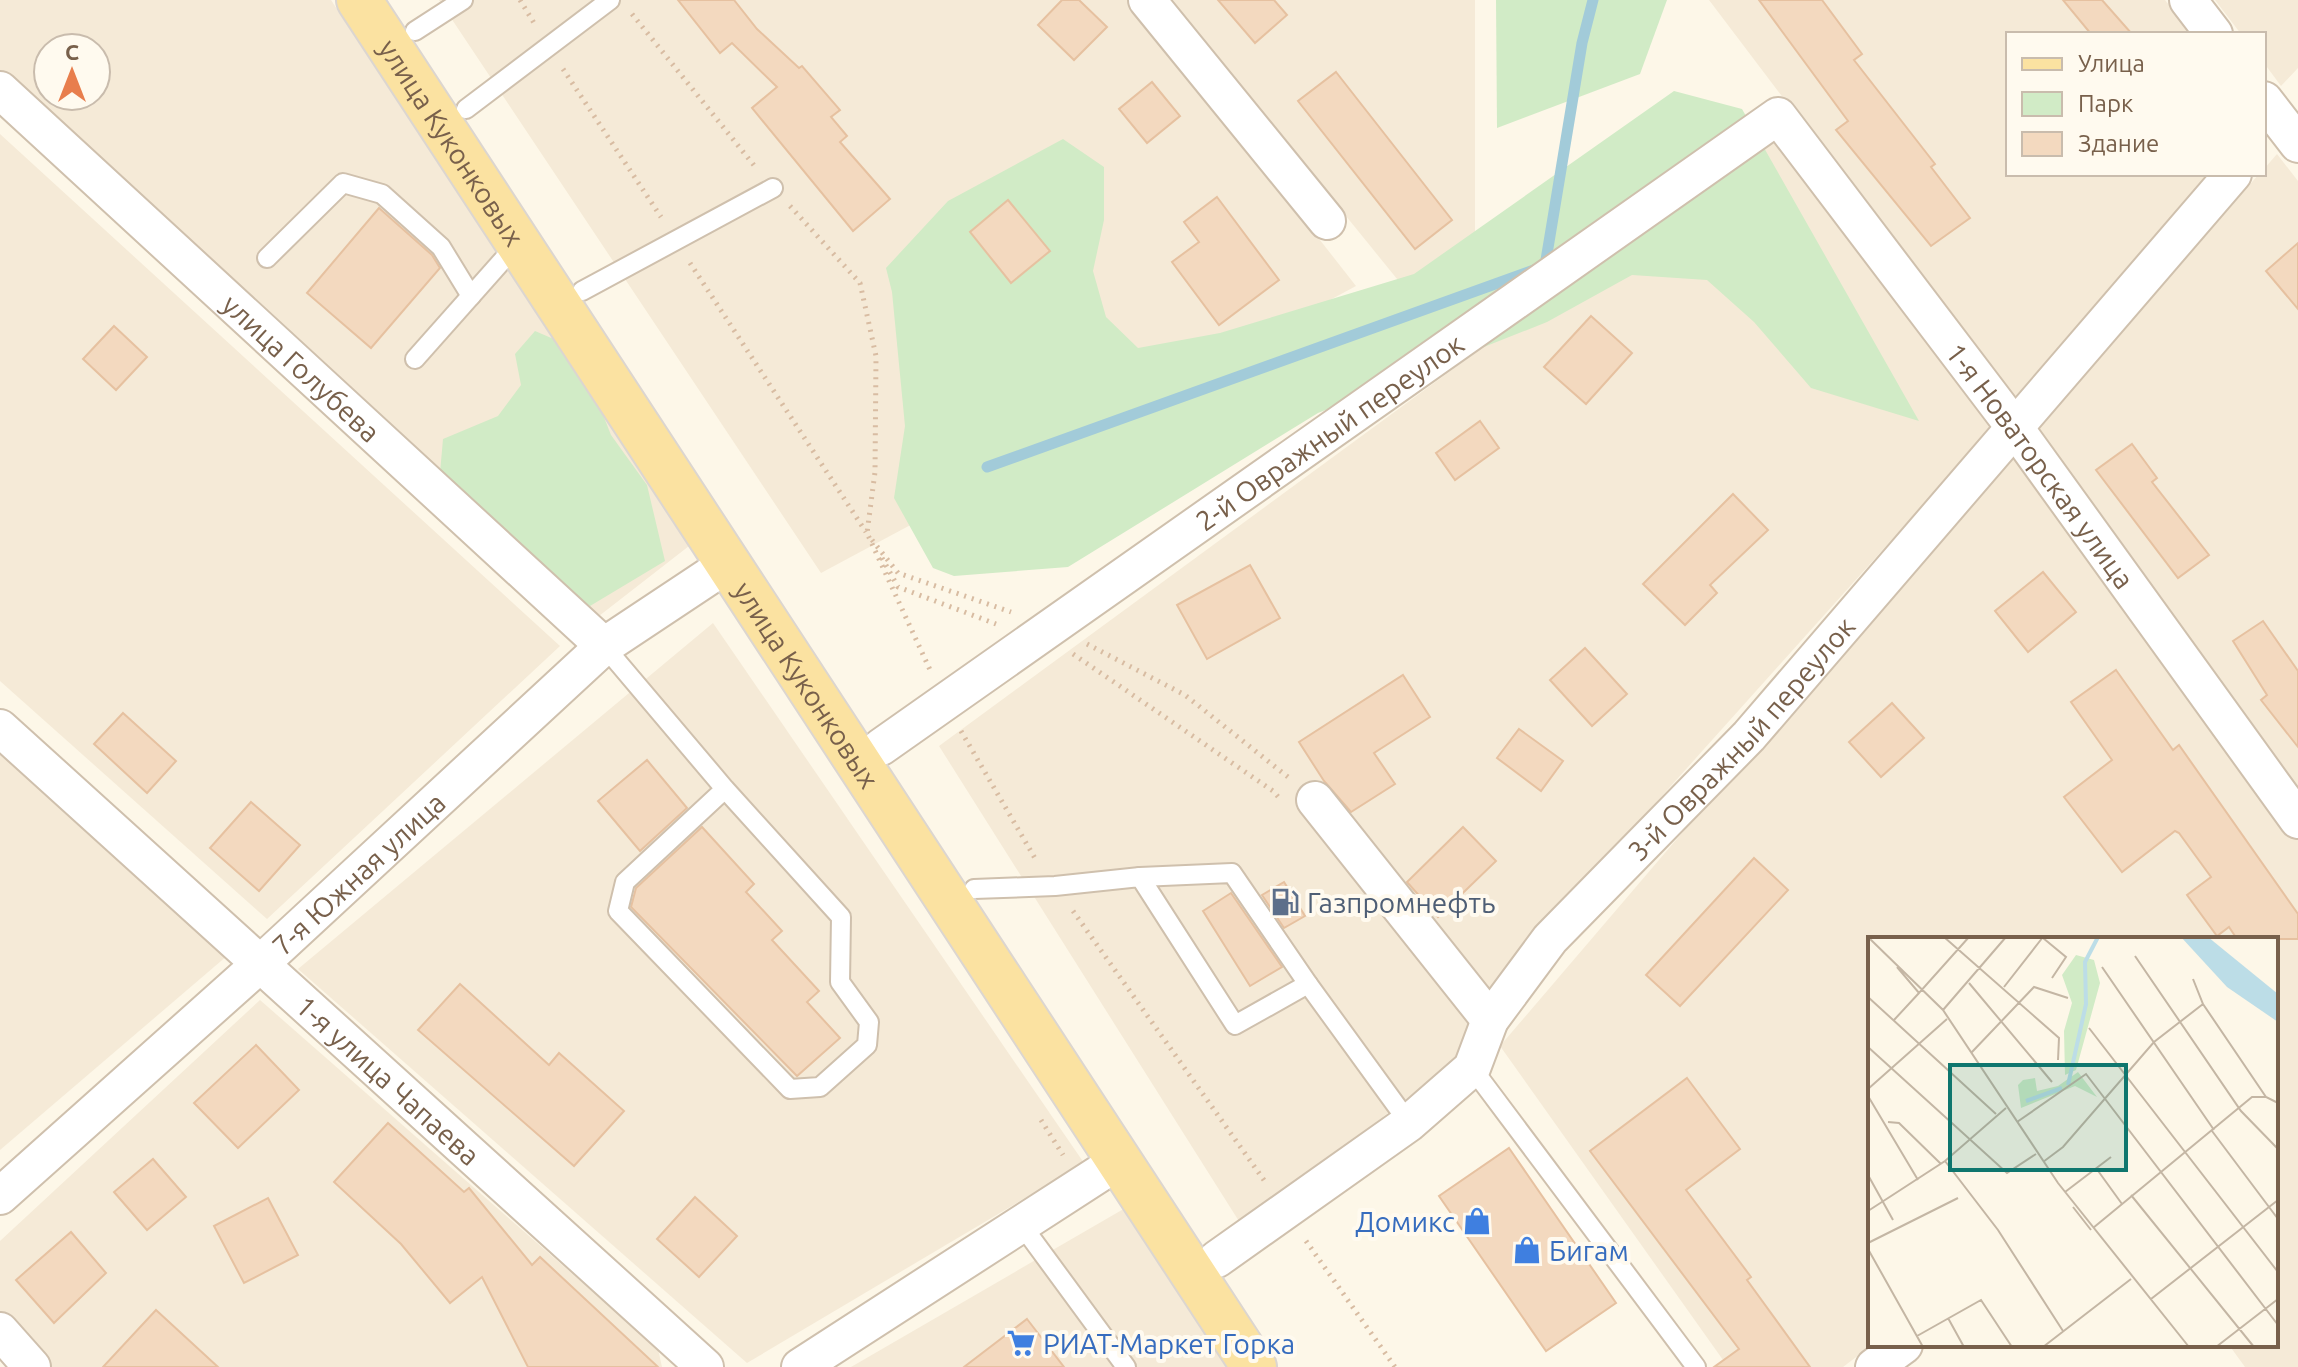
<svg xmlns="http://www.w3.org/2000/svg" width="2298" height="1367" font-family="Ubuntu,sans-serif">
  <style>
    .residential { fill: #f5ead7; fill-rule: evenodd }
    .green { fill: #d1ebc6 }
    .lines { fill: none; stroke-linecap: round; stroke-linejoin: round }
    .stream { stroke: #a2cbd9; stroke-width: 11 }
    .building { fill: #f3d9bf; stroke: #e6c1a0; stroke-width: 2 }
    .lane-casing { stroke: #cfc0ad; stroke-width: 22 }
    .street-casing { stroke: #cfc0ad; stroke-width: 40 }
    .primary-casing { stroke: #dcd6d0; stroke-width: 48 }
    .path { stroke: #d8bca2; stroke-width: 5; stroke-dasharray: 2 6; stroke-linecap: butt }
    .lane { stroke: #fff; stroke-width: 18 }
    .street { stroke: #fff; stroke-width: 36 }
    .primary { stroke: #fbe2a1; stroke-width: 44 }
    .labels { text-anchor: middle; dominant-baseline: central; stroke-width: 8; stroke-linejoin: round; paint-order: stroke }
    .street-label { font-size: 28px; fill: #78604b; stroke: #fffaef }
    .service-label { font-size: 28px; fill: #4e5e75; stroke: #fffaef; text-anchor: start }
    .shop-label { font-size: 28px; fill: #366cbe; stroke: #fffaef; text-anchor: start }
    .inset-river { fill: none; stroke: #bcdde7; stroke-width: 4 }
    .inset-road { fill: none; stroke: #c4b6a4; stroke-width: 2 }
    .view { fill: #0f766e; fill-opacity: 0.15; stroke: #0f766e; stroke-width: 4 }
    .inset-edge { fill: none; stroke: #78604b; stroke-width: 4 }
  </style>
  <rect width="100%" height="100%" fill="#fdf7e8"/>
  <g class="residential">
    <path d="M0,0H331L689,546L581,630L0,71ZM48,48H96V96H48Z"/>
    <path d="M439,0H1132L1356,286L821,573Z"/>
    <path d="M1171,0H1475V253L1410,295Z"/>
    <path d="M1709,0H2165L2192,34H2008V174H2208L2012,400Z"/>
    <path d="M2215,0H2298V68L2281,86L2264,63V34H2241Z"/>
    <path d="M1775,133L1992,428L1504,972L1455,1061L1242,1226L939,746Z"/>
    <path d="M0,134L560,646L267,919L0,681Z"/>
    <path d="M2277,154L2298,181V795L2033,433L2259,174H2264V169Z"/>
    <path d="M2016,442L2298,830V1367H2245L2229,1345H2276V939H1870L1872,1345L1843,1367H1728L1500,1046Z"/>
    <path d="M713,623L1084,1163L747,1363L298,969Z"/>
    <path d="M0,749L228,955L0,1150Z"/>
    <path d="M260,1000L658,1349L662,1367H26L0,1343V1241Z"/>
    <path d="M1127,1207L1237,1367H851Z"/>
  </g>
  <g class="green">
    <path d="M1496,0H1667L1640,74L1497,128Z"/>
    <path d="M1674,91L1742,109L1919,421L1811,388L1754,322L1707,280L1632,275L1547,322L1318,413L1068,567L954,576L933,568L894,498L905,426L892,292L886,268L948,201L1063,139L1104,167V220L1093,271L1106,317L1138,348L1220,333L1414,274Z"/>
    <path d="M535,331L556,340L592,387L611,435L647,485L665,561L590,606L571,594L440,473L443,439L498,416L521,385L515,354Z"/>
  </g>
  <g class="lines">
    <path class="stream" d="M987,467L1545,266L1582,43L1593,0"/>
  </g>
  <g class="building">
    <path d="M678,0H734L757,29L799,68L802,66L840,110L831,117L847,136L840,142L890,199L853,231L752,108L777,87L732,43L720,53Z"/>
    <path d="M1062,0H1079L1107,27L1074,60L1038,25Z"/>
    <path d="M1218,0H1274L1287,15L1255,43Z"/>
    <path d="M1759,0H1822L1862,54L1854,60L1935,164L1931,167L1970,218L1931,246L1836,130L1848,121Z"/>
    <path d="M2063,0H2102L2132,34H2091Z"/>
    <path d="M1336,72L1452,220L1415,249L1298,101Z"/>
    <path d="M1152,82L1180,116L1147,143L1119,109Z"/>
    <path d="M1217,197L1279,280L1219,325L1172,262L1199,242L1184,222Z"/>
    <path d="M1008,200L1050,251L1011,283L970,232Z"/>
    <path d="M379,208L432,255L440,268L371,348L307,293Z"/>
    <path d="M2298,243V309L2266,271Z"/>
    <path d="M1591,316L1632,353L1586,404L1544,367Z"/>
    <path d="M114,326L147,357L116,390L83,359Z"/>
    <path d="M1480,421L1499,448L1455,480L1436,453Z"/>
    <path d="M2132,444L2157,478L2152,482L2209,555L2178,578L2096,470Z"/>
    <path d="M1733,494L1768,530L1710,585L1717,593L1685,625L1643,584Z"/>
    <path d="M1250,565L1280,618L1207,659L1177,605Z"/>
    <path d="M2043,572L2076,612L2028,652L1995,611Z"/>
    <path d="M2263,621L2298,671V747L2261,700L2267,695L2233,641Z"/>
    <path d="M1585,648L1627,694L1592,726L1550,680Z"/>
    <path d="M2116,670L2173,750L2179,745L2298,914V939H2237L2229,927L2217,936L2187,895L2211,877L2179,833L2175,831L2122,872L2064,797L2112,760L2071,702Z"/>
    <path d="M1403,675L1430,717L1374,753L1395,784L1351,812L1324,781L1299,742Z"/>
    <path d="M1892,703L1924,738L1881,777L1849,742Z"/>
    <path d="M123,713L176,761L147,793L94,744Z"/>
    <path d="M1519,729L1563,761L1541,791L1497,758Z"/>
    <path d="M647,760L687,808L640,851L598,801Z"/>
    <path d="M251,802L300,845L259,891L210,848Z"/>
    <path d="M702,827L754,884L746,892L782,931L772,940L819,991L807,1002L840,1038L797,1076L631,907L636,888Z"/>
    <path d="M1463,827L1496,861L1438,917L1407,882Z"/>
    <path d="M1754,858L1788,890L1680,1006L1646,975Z"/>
    <path d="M1284,882L1305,916L1284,928L1262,895Z"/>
    <path d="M1231,893L1282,967L1250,986L1203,911Z"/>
    <path d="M460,984L549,1065L559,1053L624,1111L574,1166L418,1030Z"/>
    <path d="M256,1045L299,1090L238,1148L194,1103Z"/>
    <path d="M1687,1078L1740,1149L1686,1190L1751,1277L1747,1280L1810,1367H1714L1739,1349L1590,1151Z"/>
    <path d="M388,1123L464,1192L469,1188L532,1265L540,1257L658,1367H528L482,1277L450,1303L401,1244L334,1182Z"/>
    <path d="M1509,1148L1616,1303L1546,1351L1439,1196Z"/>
    <path d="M153,1159L186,1197L147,1230L114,1192Z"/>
    <path d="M695,1197L737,1236L699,1277L657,1239Z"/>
    <path d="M268,1198L298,1255L244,1283L214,1226Z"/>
    <path d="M71,1232L106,1273L54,1323L16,1280Z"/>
    <path d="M156,1310L218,1367H103Z"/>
    <path d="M1027,1319L1064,1367H964Z"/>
  </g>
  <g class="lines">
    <defs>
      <g id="lane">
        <path d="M415,31L463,0"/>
        <path d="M466,109L610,0"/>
        <path d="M267,258L343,183L382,194L441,247L471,296"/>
        <path d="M582,291L773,188"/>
        <path d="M415,359L518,243"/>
        <path d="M604,646L725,789L841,917L840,982L869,1022L867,1045L820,1087L790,1089L618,911L625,882L725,789"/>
        <path d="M1140,877L1232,873L1308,984"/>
        <path d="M974,889L1055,886L1140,877L1235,1025L1308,984L1409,1123"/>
        <path d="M1472,1068L1696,1367"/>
        <path d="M1021,1224L1126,1367"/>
      </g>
      <g id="street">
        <path d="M1147,0L1327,221"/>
        <path d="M2188,0L2214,34"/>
        <path id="s1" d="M0,90L604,646"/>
        <path d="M2264,100L2298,144"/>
        <path id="s2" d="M0,728L705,1367"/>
        <path id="s3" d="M881,747L1778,116L2015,428L2298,820"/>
        <path d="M1315,800L1490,1020"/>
        <path id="s4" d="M0,1196L259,965L604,646L726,565"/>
        <path id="s5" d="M1217,1259L1409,1123L1472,1068L1490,1020L1550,939L1749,736L2233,174"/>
        <path d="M0,1331L32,1367"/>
        <path d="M800,1367L1119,1161"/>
        <path d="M1874,1367L1904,1345"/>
      </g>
      <g id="primary">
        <path id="s6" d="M359,0L1254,1367"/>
      </g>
    </defs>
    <use href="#lane" class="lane-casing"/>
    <use href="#street" class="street-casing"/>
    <use href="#primary" class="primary-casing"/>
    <g class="path">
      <path d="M520,0L534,23"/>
      <path d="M632,14L757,169"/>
      <path d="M563,69L661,217"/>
      <path d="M790,206L860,283L876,356L875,472L867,533L931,672"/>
      <path d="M690,263L866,532"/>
      <path d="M872,540L898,573L1011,612"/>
      <path d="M882,558L898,587L996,624"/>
      <path d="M1087,644L1185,695L1288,777"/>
      <path d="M1073,654L1273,791L1280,799"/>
      <path d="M961,731L1036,860"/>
      <path d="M1073,911L1266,1183"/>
      <path d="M1041,1120L1063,1155"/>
      <path d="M1306,1241L1395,1367"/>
    </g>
    <use href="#lane" class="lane"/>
    <use href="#street" class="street"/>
    <use href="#primary" class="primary"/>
  </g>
  <defs>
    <symbol id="fuel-bare" viewBox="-9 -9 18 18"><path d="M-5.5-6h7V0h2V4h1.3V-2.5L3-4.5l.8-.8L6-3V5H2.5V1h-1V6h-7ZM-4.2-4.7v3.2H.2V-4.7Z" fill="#5c6f8a" stroke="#fffaef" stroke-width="2.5" paint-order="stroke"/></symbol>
    <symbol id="shop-bare" viewBox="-9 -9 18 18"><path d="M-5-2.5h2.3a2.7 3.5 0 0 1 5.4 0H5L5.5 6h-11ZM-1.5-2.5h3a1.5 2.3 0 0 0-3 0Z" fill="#3f7fe0" stroke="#fffaef" stroke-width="2.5" paint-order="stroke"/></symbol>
    <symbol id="supermarket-bare" viewBox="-9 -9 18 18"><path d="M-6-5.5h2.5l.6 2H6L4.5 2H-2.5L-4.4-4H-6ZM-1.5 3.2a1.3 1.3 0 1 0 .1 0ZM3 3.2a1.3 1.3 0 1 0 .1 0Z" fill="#3f7fe0" stroke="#fffaef" stroke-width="2.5" paint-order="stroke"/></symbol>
  </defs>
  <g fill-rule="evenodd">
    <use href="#fuel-bare" x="1265" y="882" width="40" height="40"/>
    <use href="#shop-bare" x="1457" y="1201" width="40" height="40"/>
    <use href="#shop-bare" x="1507" y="1230" width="40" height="40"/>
    <use href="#supermarket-bare" x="1001" y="1323" width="40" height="40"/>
  </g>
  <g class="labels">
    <g class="street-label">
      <text stroke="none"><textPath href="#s6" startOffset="170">улица Куконковых</textPath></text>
      <text stroke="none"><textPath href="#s1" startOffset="410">улица Голубева</textPath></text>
      <text stroke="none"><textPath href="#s3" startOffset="548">2-й Овражный переулок</textPath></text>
      <text stroke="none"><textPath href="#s3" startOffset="1534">1-я Новаторская улица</textPath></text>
      <text stroke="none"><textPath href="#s6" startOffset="818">улица Куконковых</textPath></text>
      <text stroke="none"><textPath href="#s5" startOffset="748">3-й Овражный переулок</textPath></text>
      <text stroke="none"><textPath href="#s4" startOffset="482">7-я Южная улица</textPath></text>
      <text stroke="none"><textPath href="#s2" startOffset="524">1-я улица Чапаева</textPath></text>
    </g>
    <g class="service-label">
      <text x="1307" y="902">Газпромнефть</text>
    </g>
    <g class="shop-label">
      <text x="1455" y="1221" text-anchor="end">Домикс</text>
      <text x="1549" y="1250">Бигам</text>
      <text x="1043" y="1343">РИАТ-Маркет Горка</text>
    </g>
  </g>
  <g transform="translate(1868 937)">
    <rect width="410" height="410" fill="#fdf7e8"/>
    <path d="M208,18L226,23L232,46L208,133L197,138L196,94L204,66L194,38ZM210,135L229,160L207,149L153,171L150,148L155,143L167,141L169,154L190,149Z" fill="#d1ebc6"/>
    <path d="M313,0H340L410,57V85L359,50Z" fill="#bcdde7"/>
    <path class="inset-river" d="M200,148L218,67L217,25L230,0M158,164L194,151"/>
    <path class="inset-road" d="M0,0L75,73L190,246L321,410M76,0L191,101L190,123M175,1L198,20L184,41M267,19L373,174L410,212M29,30L51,56L101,0M234,30L346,193M325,42L335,67L398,160L410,166M101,46L184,145M136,50L175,0M0,60L128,177M75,73L138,0M26,83L51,56M221,91L410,335M0,110L139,236L168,217M104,115L166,50L200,61M0,152L79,82M0,159L50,243M20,185L31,186L73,227M149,185L218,137L410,388M344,194L410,282M77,224L130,293L195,394M175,225L195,210L286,105L335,67M228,231L254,267M0,238L25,283M197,255L243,220M263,258L386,410M205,270L223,293M0,274L77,224L138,171M225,291L384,160H398M0,306L90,261M0,312L55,410M283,362L410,263M80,381L96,410M49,399L113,363L144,410M175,410L263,342M348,410L410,362"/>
    <path class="view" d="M82,128H258V233H82Z"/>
    <rect width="410" height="410" class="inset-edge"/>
  </g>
  <rect x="2006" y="32" width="260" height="144" fill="#fffaef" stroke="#c9bcad" stroke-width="2"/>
  <rect x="2022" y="58" width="40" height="12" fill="#fbe2a1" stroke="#c9bcad" stroke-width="2"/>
  <text x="2078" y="72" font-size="24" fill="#78604b">Улица</text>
  <rect x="2022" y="92" width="40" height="24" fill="#d1ebc6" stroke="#c9bcad" stroke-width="2"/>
  <text x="2078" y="112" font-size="24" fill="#78604b">Парк</text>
  <rect x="2022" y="132" width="40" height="24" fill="#f3d9bf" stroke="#c9bcad" stroke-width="2"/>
  <text x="2078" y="152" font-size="24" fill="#78604b">Здание</text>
  <g transform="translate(72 72)"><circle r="38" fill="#fffaef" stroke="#c9bcad" stroke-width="2"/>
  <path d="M0-6L14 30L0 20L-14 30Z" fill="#e87e4d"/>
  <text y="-12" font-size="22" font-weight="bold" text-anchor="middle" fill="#78604b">С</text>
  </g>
</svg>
